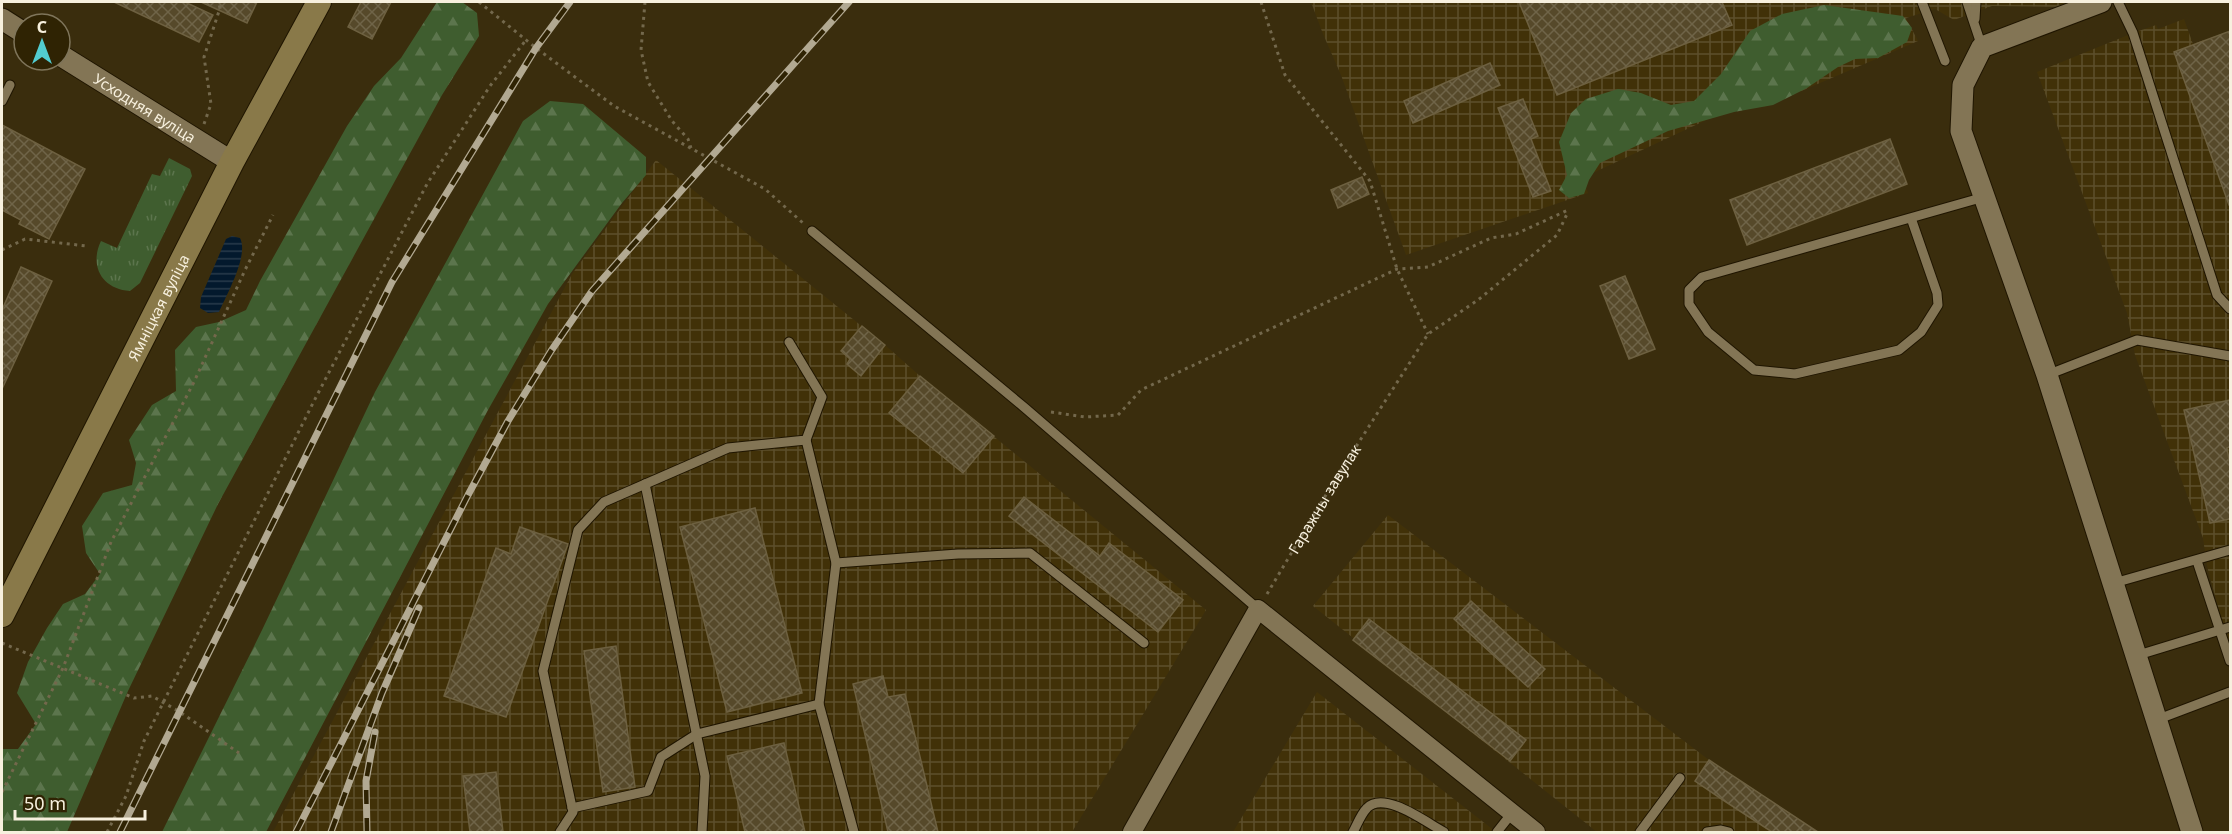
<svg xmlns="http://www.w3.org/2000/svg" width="2232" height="834" font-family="'Noto Sans',sans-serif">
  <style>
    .industrial { fill: url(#industrial-grid) }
    .grass { fill: url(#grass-tufts) }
    .forest { fill: url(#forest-firs) }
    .water { fill: url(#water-rules) }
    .building { fill: url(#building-cross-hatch); stroke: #6d6040; stroke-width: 1.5 }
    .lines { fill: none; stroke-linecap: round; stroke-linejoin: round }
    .service-casing { stroke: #1f1501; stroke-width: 11 }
    .minor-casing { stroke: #1f1501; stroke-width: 20 }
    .tertiary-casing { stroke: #1f1501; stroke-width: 23 }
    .secondary-casing { stroke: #1f1501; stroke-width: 26 }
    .path { stroke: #73684c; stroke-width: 3; stroke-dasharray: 3 4.5; stroke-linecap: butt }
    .service { stroke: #837555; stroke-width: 9 }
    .minor { stroke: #837555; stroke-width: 18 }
    .tertiary { stroke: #837555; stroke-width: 21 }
    .secondary { stroke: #897949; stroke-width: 24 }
    .rail-casing { stroke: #b2a992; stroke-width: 7 }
    .rail { stroke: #2f2303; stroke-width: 4.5; stroke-dasharray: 14; stroke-linecap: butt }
    .labels { text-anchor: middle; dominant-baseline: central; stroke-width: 5; stroke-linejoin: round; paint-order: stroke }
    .street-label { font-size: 15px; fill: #f7f0de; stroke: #2f2303 }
  </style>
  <defs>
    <pattern id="industrial-grid" width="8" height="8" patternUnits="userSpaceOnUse" patternTransform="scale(1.5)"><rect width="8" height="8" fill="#413108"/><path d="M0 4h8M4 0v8" fill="none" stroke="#5d4f2c"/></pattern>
    <pattern id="grass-tufts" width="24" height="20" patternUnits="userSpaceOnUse" patternTransform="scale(1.5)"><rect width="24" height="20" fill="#3f5d2f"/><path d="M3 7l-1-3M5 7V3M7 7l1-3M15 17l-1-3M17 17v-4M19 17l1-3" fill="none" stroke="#5c754d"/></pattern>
    <pattern id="forest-firs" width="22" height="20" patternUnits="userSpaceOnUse" patternTransform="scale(1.5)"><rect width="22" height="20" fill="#3f5d2f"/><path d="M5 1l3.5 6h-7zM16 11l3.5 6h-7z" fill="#5c754d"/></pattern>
    <pattern id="water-rules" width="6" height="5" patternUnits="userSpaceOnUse" patternTransform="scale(1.5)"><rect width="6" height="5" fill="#03192d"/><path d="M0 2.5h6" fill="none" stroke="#283b4b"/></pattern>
    <pattern id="building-cross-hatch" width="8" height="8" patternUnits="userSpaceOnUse" patternTransform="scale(1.5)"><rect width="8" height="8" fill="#56492a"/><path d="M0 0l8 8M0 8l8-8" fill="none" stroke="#6f6448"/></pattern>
  </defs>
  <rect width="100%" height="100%" fill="#3a2d0d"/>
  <g class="industrial">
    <path d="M1311,2H2075L2064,7L1992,6L1954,20L1935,9L1906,18L1918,41L1764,107L1758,96L1582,178L1588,193L1406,255L1341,75L1323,34Z"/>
    <path d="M2184,19L2193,44L2230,31V652L2207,566L2203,538L2135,355L2127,313L2037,72L2133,33L2156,25L2158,29Z"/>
    <path d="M656,160L885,345L920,376L1206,610L1072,832H273L572,274Z"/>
    <path d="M1388,515L1709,760L1818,832H1597L1313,606Z"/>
    <path d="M1317,692L1496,832H1233Z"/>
  </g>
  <path class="grass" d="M169,158L190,169L192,176L140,283L130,291C102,289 89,266 101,241L117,248L152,174L160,176Z"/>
  <g class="forest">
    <path d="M437,2H462L477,13L479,36L442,95L218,504L128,691L67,832H2V749H18L36,724L17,693L28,662L47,628L63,604L85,594L100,574L86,553L82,526L103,493L132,485L136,463L129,440L152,405L176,391L175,350L196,327L219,322L246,310L260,281L347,126L374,86L401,58Z"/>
    <path d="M1824,5L1903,16L1912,28L1907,42L1878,58L1855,59L1838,67L1807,88L1773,105L1734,112L1668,131L1600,163L1589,180L1584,194L1569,198L1559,190L1567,175L1559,142L1571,113L1586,99L1618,89L1641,93L1671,105L1694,101L1721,74L1750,31L1782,14Z"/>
    <path d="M550,101L583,104L646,157V175L622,203L548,304L488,410L266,832H162L263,628L375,392L523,121Z"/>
  </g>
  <path class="water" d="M232,236L240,238C249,255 227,294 219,312L208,313L200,308L201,297L226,239Z"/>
  <g class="building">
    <path d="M114,2H185L213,15L199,42Z"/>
    <path d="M201,2H257L247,23Z"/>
    <path d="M361,2H391L372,39L348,27Z"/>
    <path d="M1519,2H1722L1732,25L1557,95Z"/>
    <path d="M2230,31V205H2229L2174,52Z"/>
    <path d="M1490,63L1500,85L1413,123L1404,101Z"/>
    <path d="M1523,99L1538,136L1531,139L1551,191L1533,197L1498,108Z"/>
    <path d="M2,125L85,169L49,239L19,224L21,220L2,210Z"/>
    <path d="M1890,139L1907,184L1747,245L1730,200Z"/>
    <path d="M1362,177L1369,194L1338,208L1331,190Z"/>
    <path d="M21,267L52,281L2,389V310Z"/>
    <path d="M1625,276L1655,349L1629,359L1600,286Z"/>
    <path d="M862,326L885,345L861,376L847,364L850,359L841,351Z"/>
    <path d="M920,376L994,436L963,473L889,413Z"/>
    <path d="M2230,400V447L2227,448L2230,465V519L2210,523L2184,410Z"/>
    <path d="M1024,497L1100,556L1109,543L1183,600L1158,632L1009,516Z"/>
    <path d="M755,508L802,693L727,712L680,527Z"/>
    <path d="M520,527L568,544L506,717L444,696L496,548L511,554Z"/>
    <path d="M1471,601L1545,669L1528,687L1454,619Z"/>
    <path d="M1369,619L1526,740L1510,761L1353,640Z"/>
    <path d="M616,646L635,787L603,792L584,651Z"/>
    <path d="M883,676L888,697L905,694L938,832H888L853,684Z"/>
    <path d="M784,743L805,832H745L727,756Z"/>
    <path d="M1709,760L1818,832H1772L1723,800L1695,781Z"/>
    <path d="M496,772L503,832H470L463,776Z"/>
  </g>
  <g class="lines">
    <defs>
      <g id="service">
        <path d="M1922,2L1945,61"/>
        <path d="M1967,2L1982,47"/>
        <path d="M2118,2L2133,33L2217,295L2230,309"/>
        <path d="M1975,19L1976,2"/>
        <path d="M2,101L10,85"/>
        <path d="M1911,218L1937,293L1938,305L1921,332L1899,350L1795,374L1754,370L1708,332L1689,304V290L1702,277L1984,197"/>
        <path d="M812,231L1025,408L1258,609"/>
        <path d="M2047,375L2137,340L2230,356"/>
        <path d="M806,440L836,563L958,554L1030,553L1144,643"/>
        <path d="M645,484L705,776L702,832"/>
        <path d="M2197,561L2230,661"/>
        <path d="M836,563L819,704L854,832"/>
        <path d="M2114,583L2230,550"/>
        <path d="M2135,656L2230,627"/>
        <path d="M2156,720L2230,692"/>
        <path d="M572,808L648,791L661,757L697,734L819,704"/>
        <path d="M560,832L573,812L543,671L578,530L604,502L728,448L806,440L822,397L789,342"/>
        <path d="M1353,832C1357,825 1361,814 1367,808C1384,790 1427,823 1444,832"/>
        <path d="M1497,832L1512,813"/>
        <path d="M1640,832L1680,778"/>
        <path d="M1707,832L1721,830L1729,832"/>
      </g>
      <path id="minor" d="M1132,832L1258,609L1536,832"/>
      <g id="tertiary">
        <path d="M2101,2L1982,47L1963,85L1961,131L2047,375L2192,832"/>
        <path d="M2,19L24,33"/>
        <path id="s2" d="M60,55L232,162"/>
      </g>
      <g id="secondary">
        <path id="s3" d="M2,615L232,162L319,2"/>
      </g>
    </defs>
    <use href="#service" class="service-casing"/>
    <use href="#minor" class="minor-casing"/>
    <use href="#tertiary" class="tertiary-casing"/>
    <use href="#secondary" class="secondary-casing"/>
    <g class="path">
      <path d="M479,2L536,48L614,106L765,189L803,223"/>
      <path d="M645,2L641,50L648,82L672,121L688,139L691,148"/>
      <path d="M1261,2L1285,75L1370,181L1397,269L1428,334"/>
      <path d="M204,124L211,104L204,57L220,8L218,2"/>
      <path d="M2,250L25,239L87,246"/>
      <path d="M1051,412L1085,417L1118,415L1141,390L1397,269L1428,267L1491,238L1516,234L1568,210"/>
      <path id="s1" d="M1267,594L1336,478L1428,334L1478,300L1557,235L1568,212"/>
      <path d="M2,643L134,698L152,696L180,712L239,753"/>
      <path d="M2,792L63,668L111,542L194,382L245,270L273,215"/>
      <path d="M107,832L126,796L144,741L313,403L427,184L490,86L526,40"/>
    </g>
    <use href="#service" class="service"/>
    <use href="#minor" class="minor"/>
    <use href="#tertiary" class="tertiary"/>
    <use href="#secondary" class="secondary"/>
    <defs>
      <g id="rail">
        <path d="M120,832L392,282L536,48L570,2"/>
        <path d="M296,832L468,495L508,421L551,351L592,291L849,2"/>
        <path d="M331,832L382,693L419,608"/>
        <path d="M367,832L366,781L375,732"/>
      </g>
    </defs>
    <use href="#rail" class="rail-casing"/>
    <use href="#rail" class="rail"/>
  </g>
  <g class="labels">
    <g class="street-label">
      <text stroke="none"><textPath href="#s2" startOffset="100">Усходняя вуліца</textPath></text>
      <text stroke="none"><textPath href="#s3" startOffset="345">Ямніцкая вуліца</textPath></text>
      <text stroke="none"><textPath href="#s1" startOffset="111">Гаражны завулак</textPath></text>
    </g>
  </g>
  <rect width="2232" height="834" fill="none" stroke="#f7f0de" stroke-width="6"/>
  <g transform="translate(42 42)"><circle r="28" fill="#2f2303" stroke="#7f755b" stroke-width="1.5"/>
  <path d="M0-4.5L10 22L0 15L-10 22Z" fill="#52ccd0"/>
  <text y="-9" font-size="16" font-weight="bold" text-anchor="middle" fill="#f7f0de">С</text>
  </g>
  <path d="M15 810v9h130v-9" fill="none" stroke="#f7f0de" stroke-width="3"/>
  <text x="24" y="810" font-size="18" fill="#f7f0de" stroke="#2f2303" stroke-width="4.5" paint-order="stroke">50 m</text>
</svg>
